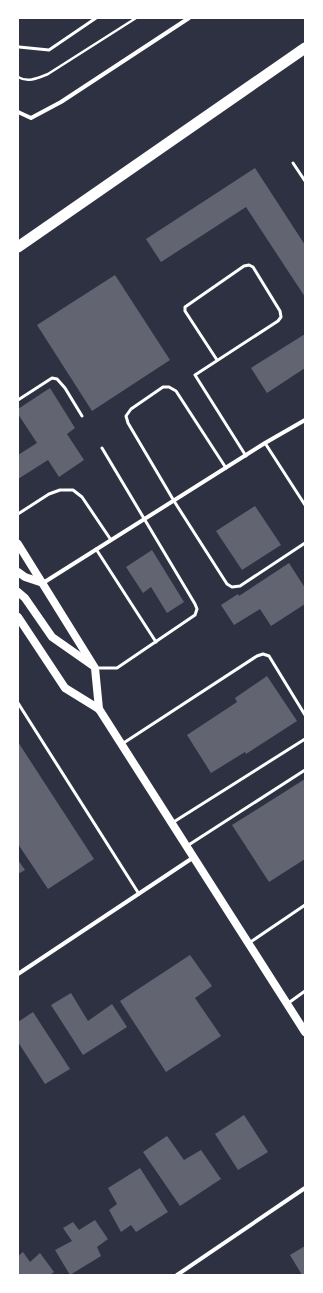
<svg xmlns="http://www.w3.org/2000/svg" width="323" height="1293" font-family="'Space Grotesk',sans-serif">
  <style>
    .building { fill: #626471 }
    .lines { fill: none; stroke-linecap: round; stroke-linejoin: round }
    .path { stroke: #fff; stroke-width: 2.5 }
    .service { stroke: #fff; stroke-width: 3 }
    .minor { stroke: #fff; stroke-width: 4 }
    .secondary { stroke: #fff; stroke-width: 8 }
    .trunk { stroke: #fff; stroke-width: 11 }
  </style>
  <rect width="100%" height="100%" fill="#2d3142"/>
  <g class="building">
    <path d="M255,168L305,245V297L246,207L161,262L146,239Z"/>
    <path d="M115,275L170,360L92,411L37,325Z"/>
    <path d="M305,334V368L267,393L251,368Z"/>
    <path d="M50,388L75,428L67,434L84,460L59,477L48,460L18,479V455L37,443L18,414V409Z"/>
    <path d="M255,506L281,545L242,570L216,531Z"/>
    <path d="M152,550L184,602L167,613L151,587L143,593L126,567Z"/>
    <path d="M289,563L305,588V604L271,626L260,609L234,625L221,605L238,594L239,596Z"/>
    <path d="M267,676L297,721L246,754L245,752L211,773L187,735L237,702L235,698Z"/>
    <path d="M18,742L94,859L48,889L18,844Z"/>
    <path d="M305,779V859L269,882L232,825Z"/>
    <path d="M18,860L25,870L18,874Z"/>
    <path d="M190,955L212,986L195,998L221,1036L166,1072L120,1001Z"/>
    <path d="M71,993L88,1021L112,1004L127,1027L83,1055L51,1005Z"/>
    <path d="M33,1012L70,1069L45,1084L18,1042V1022Z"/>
    <path d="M244,1115L268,1152L238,1170L215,1134Z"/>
    <path d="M167,1136L184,1160L201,1150L221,1179L180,1206L143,1152Z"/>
    <path d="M140,1168L168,1212L136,1232L131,1225L121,1232L109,1210L117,1204L108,1188Z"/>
    <path d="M95,1220L108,1239L97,1247L101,1256L70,1275L55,1250L72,1241L63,1228L73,1222L79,1230Z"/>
    <path d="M305,1246V1275H302L290,1255Z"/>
    <path d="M23,1252L30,1262L40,1253L54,1272L50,1275H18V1256Z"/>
  </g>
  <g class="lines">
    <path class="path" d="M18,77C28,83 38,78 48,74L136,18"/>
    <g class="service">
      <path d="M19,47L49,50L96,18"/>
      <path d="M293,163L305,181"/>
      <path d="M217,360L185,311V307L244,266L249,265L253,267L280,311L281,317L278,321L195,375L246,456"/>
      <path d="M18,400L52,378L57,379L65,388L82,416"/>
      <path d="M265,443L305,505"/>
      <path d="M226,468L176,391L169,387H163L131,409L126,416L128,423L174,501L227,584L232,587L240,586L305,543"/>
      <path d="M18,514L49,494L60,490H73L82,497L111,540"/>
      <path d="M96,549L156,642"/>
      <path d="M95,668H117L195,615L197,609L195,604L102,448"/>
      <path d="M18,703L139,894"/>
      <path d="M122,744L257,656L263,654L269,656L305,715"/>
      <path d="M172,823L305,739"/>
      <path d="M187,846L305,770"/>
      <path d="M249,943L305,905"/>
      <path d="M287,1004L305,991"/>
    </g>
    <g class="minor">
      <path d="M18,112L31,118L61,102L189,18"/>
      <path d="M43,583L265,443L305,420"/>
      <path d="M18,974L194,857"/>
      <path d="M177,1275L305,1188"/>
    </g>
    <g class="secondary">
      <path d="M18,544L95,668L99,709"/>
      <path d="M18,572L25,577L43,583"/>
      <path d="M18,592L25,598L52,637L92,665"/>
      <path d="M18,617L65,688L99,709L305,1032"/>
    </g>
    <path class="trunk" d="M18,247L305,48"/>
  </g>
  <rect width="323" height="1293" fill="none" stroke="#ffffff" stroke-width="38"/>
</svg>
